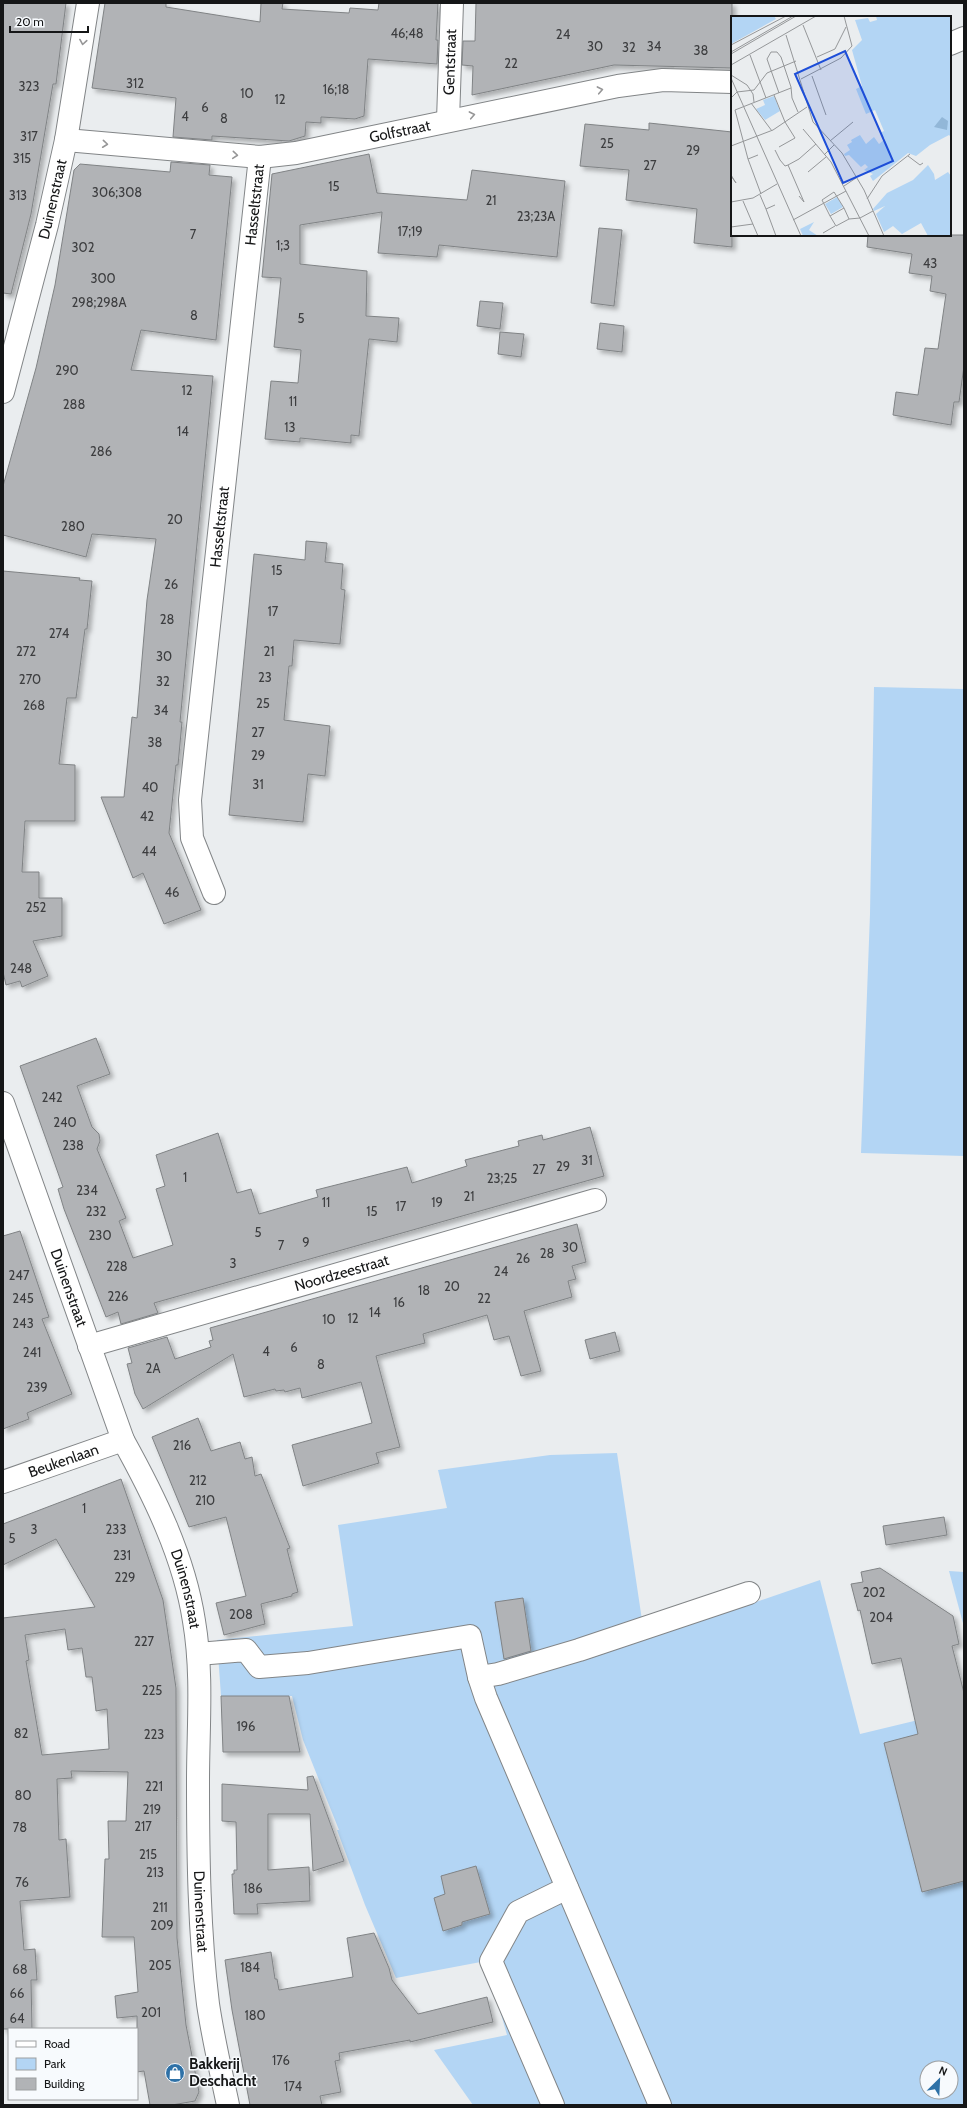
<svg xmlns="http://www.w3.org/2000/svg" width="967" height="2108" font-family="Cabin,sans-serif">
  <style>
    .green { fill: #b3d5f4; fill-rule: evenodd }
    .building { fill: #b1b3b6; stroke: #808385; fill-rule: evenodd; filter: url(#shadow) }
    .lines { fill: none; stroke-linecap: round; stroke-linejoin: round }
    .minor-casing { stroke: #828587; stroke-width: 24 }
    .minor { stroke: #fff; stroke-width: 22 }
    .oneway { stroke: #969697 }
    .labels { text-anchor: middle; dominant-baseline: central; stroke-width: 3; stroke-linejoin: round; paint-order: stroke }
    .number-label { font-size: 13px; fill: #3c3d3f }
    .street-label { font-size: 15px; fill: #151617; stroke: #f7fafd }
    .poi-label { font-size: 15px; font-weight: bold; fill: #151617; stroke: #f7fafd; text-anchor: start }
    .inset-road { fill: none; stroke: #959799; stroke-width: 1 }
    .view { fill: #1d4ed8; fill-opacity: 0.15; stroke: #1d4ed8; stroke-width: 2 }
    .inset-edge { fill: none; stroke: #151617; stroke-width: 2 }
  </style>
  <defs>
    <filter id="shadow"><feDropShadow dx="3.5" dy="3.5" stdDeviation="2" flood-color="#0004"/></filter>
  </defs>
  <rect width="100%" height="100%" fill="#eaedef"/>
  <g class="green">
    <path d="M874,687L964,689V1156L861,1153L870,914Z"/>
    <path d="M617,1453L645,1640L820,1580L860,1734L964,1709V2105H473L434,2050L507,2035L486,1961L396,1978L365,1905L337,1830H339L303,1740L292,1696H221L217,1640L353,1626L338,1525L447,1508L438,1470L550,1455ZM927,2068H951V2092H927Z"/>
    <path d="M949,1571L964,1572V1627Z"/>
  </g>
  <g class="building">
    <path d="M3,3H66L56,84H53L31,214L11,294L3,293Z"/>
    <path d="M105,3H166V7L260,22L261,3H283L282,9L349,13L350,8L378,10L379,3H438L436,40H438L437,64L368,59L364,116L355,119L321,117V123L306,122L305,136L289,141L212,136V140L173,137L176,98L92,88Z"/>
    <path d="M476,3H732V68L614,65L472,95L473,66L462,65L463,41H475Z"/>
    <path d="M649,123L732,132V247L694,243L697,209L626,200L629,170L580,166L585,124L649,130Z"/>
    <path d="M369,154L377,193L467,200L472,170L565,181L557,257L439,245L437,257L378,253L382,212L300,225V264L367,271L366,316L399,318L397,342L369,339L359,436L351,435V443L300,438V442L265,439L271,381L298,383L301,350L274,347L281,278L262,277L272,174Z"/>
    <path d="M171,162L210,165L209,175L232,177L216,340L141,330L131,370L213,376L180,722H182L178,765H176L169,833L201,910L164,924L143,873L133,878L101,797H124L132,717L137,718L147,600L156,539L92,534L86,557L3,535V486L36,368L55,285L74,170L80,164L170,172Z"/>
    <path d="M599,228L622,230L614,306L591,303Z"/>
    <path d="M868,235H964V366L959,402H954L951,425L893,415L896,392L918,395L925,348L938,349L946,294L930,291L932,276L909,273L912,254L867,247Z"/>
    <path d="M480,301L503,303L500,329L477,326Z"/>
    <path d="M600,323L624,326L622,352L597,349Z"/>
    <path d="M500,332L524,334L521,357L498,354Z"/>
    <path d="M306,541L327,543L325,562L343,564L341,589L345,590L340,644L294,640L292,666H289L284,720L330,726L325,776L308,774L303,822L229,815L254,554L305,560Z"/>
    <path d="M3,571L80,578L79,580L92,581L87,629H85L76,698H67L59,764L75,765V821H25L22,872H39V898H62V936L33,941L48,976L22,987L20,981L6,985L3,972Z"/>
    <path d="M96,1038L110,1074L77,1086L92,1127L99,1134L100,1141L97,1149L126,1218L119,1221L133,1258L173,1245L156,1189L165,1186L156,1155L218,1133L237,1193L251,1189L259,1214L318,1197L316,1190L407,1167L412,1183L467,1166L465,1160L519,1146L518,1141L542,1135L543,1140L590,1127L604,1176L154,1303L158,1313L121,1324L118,1312L106,1317L64,1209L58,1189L63,1187L20,1066Z"/>
    <path d="M577,1224L586,1262L572,1266L576,1279L568,1281L572,1297L524,1311L541,1371L521,1376L509,1336L494,1340L487,1315L423,1334L425,1343L376,1356L400,1447L376,1453L379,1463L303,1486L292,1445L372,1423L361,1382L302,1398L300,1388L285,1392L284,1390L276,1391L275,1389L244,1397L233,1354L143,1409L135,1394L127,1364L132,1363L128,1348L167,1337L175,1359L211,1347L209,1341L213,1340L210,1328Z"/>
    <path d="M20,1231L49,1317L42,1319L72,1394L27,1413L29,1419L3,1429V1236Z"/>
    <path d="M615,1332L620,1351L590,1359L585,1340Z"/>
    <path d="M198,1418L211,1451L240,1442L245,1459L252,1457L255,1476L261,1474L290,1548L287,1549L298,1592L292,1594V1596L261,1604L265,1624L224,1635L216,1603L246,1596L226,1517L189,1527L152,1437Z"/>
    <path d="M121,1479L163,1600L176,1688L177,1938L186,2025L199,2092L195,2101L172,2105H150L144,2071L137,2072V2016L117,2018L115,1996L138,1992L134,1937H102L105,1859H109L108,1821H126L128,1772L71,1771L72,1778L57,1779L59,1840L66,1839L70,1897L20,1901L24,1950L35,1949L37,1980H31L32,2029H3V1618L95,1607L56,1539L3,1565V1524ZM65,1629L68,1650L82,1648L86,1677H92L96,1711L107,1709L109,1749L42,1755L26,1661L29,1660L25,1635Z"/>
    <path d="M944,1517L947,1535L886,1545L883,1526Z"/>
    <path d="M880,1568L953,1616L959,1644L952,1646L964,1693V1881L922,1892L884,1743L918,1734L901,1658L872,1664L860,1610L858,1611L851,1584L863,1582L861,1572Z"/>
    <path d="M523,1598L531,1651L504,1659L495,1602Z"/>
    <path d="M221,1696H289L300,1752H223Z"/>
    <path d="M313,1776L344,1861L313,1871L310,1814H268V1870L309,1867L310,1901L257,1904L258,1914H234L232,1874H234V1870H237L236,1822L222,1821V1784L308,1790L307,1777Z"/>
    <path d="M476,1866L490,1914L462,1922V1925L443,1931L434,1898L445,1894L441,1876Z"/>
    <path d="M374,1933L389,1968L392,1980L418,2014L487,1997L493,2022L410,2042V2040L339,2053L340,2060L335,2061L341,2092L320,2096L322,2105H250L232,2010L225,1960L271,1952L275,1979H277L279,1990L353,1977L347,1938Z"/>
  </g>
  <g class="lines">
    <defs>
      <g id="minor">
        <path d="M950,44L964,38"/>
        <path id="s1" d="M448,120L452,3"/>
        <path id="s2" d="M66,140L260,157L296,153L618,86L663,80L732,82"/>
        <path id="s3" d="M3,392L47,225L66,140L88,3"/>
        <path id="s4" d="M214,893L192,838L190,800L260,157"/>
        <path id="s5" d="M3,1103L123,1440C154,1496 184,1556 194,1621C203,1674 198,1728 198,1781C198,1855 199,1931 208,2004C213,2038 221,2072 228,2105"/>
        <path id="s6" d="M89,1346L595,1200"/>
        <path id="s7" d="M3,1482L123,1440"/>
        <path d="M198,1654L246,1650L259,1667L308,1663L470,1636L479,1677L498,1674L579,1650L749,1593"/>
        <path d="M479,1677L486,1698L660,2105"/>
        <path d="M553,2105L491,1961L518,1912L567,1888"/>
      </g>
    </defs>
    <use href="#minor" class="minor-casing"/>
    <use href="#minor" class="minor"/>
  </g>
  <defs><path id="oneway-chevron" d="M-2-3.5L2.5 0L-2 3.5" fill="none" stroke-width="1.6" stroke-linecap="round" stroke-linejoin="round"/></defs>
  <g class="oneway">
    <use href="#oneway-chevron" transform="translate(83 42) rotate(99)"/>
    <use href="#oneway-chevron" transform="translate(600 90) rotate(-11)"/>
    <use href="#oneway-chevron" transform="translate(472 115) rotate(-11)"/>
    <use href="#oneway-chevron" transform="translate(105 144) rotate(6)"/>
    <use href="#oneway-chevron" transform="translate(235 155) rotate(5)"/>
  </g>
  <defs>
    <symbol id="shop-disc" viewBox="-11 -11 22 22"><circle r="9.5" fill="#2e71a7" stroke="#f7fafd"/><path d="M-5-2.5h2.3a2.7 3.5 0 0 1 5.4 0H5L5.5 6h-11ZM-1.5-2.5h3a1.5 2.3 0 0 0-3 0Z" fill="#fff"/></symbol>
  </defs>
  <g fill-rule="evenodd">
    <use href="#shop-disc" x="164" y="2062" width="22" height="22"/>
  </g>
  <g class="labels">
    <g class="number-label">
      <text x="407" y="33">46;48</text>
      <text x="563" y="34">24</text>
      <text x="595" y="46">30</text>
      <text x="654" y="46">34</text>
      <text x="629" y="47">32</text>
      <text x="701" y="50">38</text>
      <text x="511" y="63">22</text>
      <text x="135" y="83">312</text>
      <text x="29" y="86">323</text>
      <text x="336" y="89">16;18</text>
      <text x="247" y="93">10</text>
      <text x="280" y="99">12</text>
      <text x="205" y="107">6</text>
      <text x="185" y="116">4</text>
      <text x="224" y="118">8</text>
      <text x="29" y="136">317</text>
      <text x="607" y="143">25</text>
      <text x="693" y="150">29</text>
      <text x="22" y="158">315</text>
      <text x="650" y="165">27</text>
      <text x="334" y="186">15</text>
      <text x="117" y="192">306;308</text>
      <text x="18" y="195">313</text>
      <text x="491" y="200">21</text>
      <text x="536" y="216">23;23A</text>
      <text x="410" y="231">17;19</text>
      <text x="193" y="234">7</text>
      <text x="283" y="245">1;3</text>
      <text x="83" y="247">302</text>
      <text x="930" y="263">43</text>
      <text x="103" y="278">300</text>
      <text x="99" y="302">298;298A</text>
      <text x="194" y="315">8</text>
      <text x="301" y="318">5</text>
      <text x="67" y="370">290</text>
      <text x="187" y="390">12</text>
      <text x="293" y="401">11</text>
      <text x="74" y="404">288</text>
      <text x="290" y="427">13</text>
      <text x="183" y="431">14</text>
      <text x="101" y="451">286</text>
      <text x="175" y="519">20</text>
      <text x="73" y="526">280</text>
      <text x="277" y="570">15</text>
      <text x="171" y="584">26</text>
      <text x="273" y="611">17</text>
      <text x="167" y="619">28</text>
      <text x="59" y="633">274</text>
      <text x="26" y="651">272</text>
      <text x="269" y="651">21</text>
      <text x="164" y="656">30</text>
      <text x="265" y="677">23</text>
      <text x="30" y="679">270</text>
      <text x="163" y="681">32</text>
      <text x="263" y="703">25</text>
      <text x="34" y="705">268</text>
      <text x="161" y="710">34</text>
      <text x="258" y="732">27</text>
      <text x="155" y="742">38</text>
      <text x="258" y="755">29</text>
      <text x="258" y="784">31</text>
      <text x="150" y="787">40</text>
      <text x="147" y="816">42</text>
      <text x="149" y="851">44</text>
      <text x="172" y="892">46</text>
      <text x="36" y="907">252</text>
      <text x="21" y="968">248</text>
      <text x="52" y="1097">242</text>
      <text x="65" y="1122">240</text>
      <text x="73" y="1145">238</text>
      <text x="587" y="1160">31</text>
      <text x="563" y="1166">29</text>
      <text x="539" y="1169">27</text>
      <text x="185" y="1177">1</text>
      <text x="502" y="1178">23;25</text>
      <text x="87" y="1190">234</text>
      <text x="469" y="1196">21</text>
      <text x="326" y="1202">11</text>
      <text x="437" y="1202">19</text>
      <text x="401" y="1206">17</text>
      <text x="96" y="1211">232</text>
      <text x="372" y="1211">15</text>
      <text x="258" y="1232">5</text>
      <text x="100" y="1235">230</text>
      <text x="306" y="1242">9</text>
      <text x="281" y="1245">7</text>
      <text x="570" y="1247">30</text>
      <text x="547" y="1253">28</text>
      <text x="523" y="1258">26</text>
      <text x="233" y="1263">3</text>
      <text x="117" y="1266">228</text>
      <text x="501" y="1271">24</text>
      <text x="19" y="1275">247</text>
      <text x="452" y="1286">20</text>
      <text x="424" y="1290">18</text>
      <text x="118" y="1296">226</text>
      <text x="23" y="1298">245</text>
      <text x="484" y="1298">22</text>
      <text x="399" y="1302">16</text>
      <text x="375" y="1312">14</text>
      <text x="353" y="1318">12</text>
      <text x="329" y="1319">10</text>
      <text x="23" y="1323">243</text>
      <text x="294" y="1347">6</text>
      <text x="266" y="1351">4</text>
      <text x="32" y="1352">241</text>
      <text x="321" y="1364">8</text>
      <text x="153" y="1368">2A</text>
      <text x="37" y="1387">239</text>
      <text x="182" y="1445">216</text>
      <text x="198" y="1480">212</text>
      <text x="205" y="1500">210</text>
      <text x="84" y="1508">1</text>
      <text x="34" y="1529">3</text>
      <text x="116" y="1529">233</text>
      <text x="12" y="1538">5</text>
      <text x="122" y="1555">231</text>
      <text x="125" y="1577">229</text>
      <text x="874" y="1592">202</text>
      <text x="241" y="1614">208</text>
      <text x="881" y="1617">204</text>
      <text x="144" y="1641">227</text>
      <text x="152" y="1690">225</text>
      <text x="246" y="1726">196</text>
      <text x="21" y="1733">82</text>
      <text x="154" y="1734">223</text>
      <text x="154" y="1786">221</text>
      <text x="23" y="1795">80</text>
      <text x="152" y="1809">219</text>
      <text x="143" y="1826">217</text>
      <text x="20" y="1827">78</text>
      <text x="148" y="1854">215</text>
      <text x="155" y="1872">213</text>
      <text x="22" y="1882">76</text>
      <text x="253" y="1888">186</text>
      <text x="160" y="1907">211</text>
      <text x="162" y="1925">209</text>
      <text x="160" y="1965">205</text>
      <text x="250" y="1967">184</text>
      <text x="20" y="1969">68</text>
      <text x="17" y="1993">66</text>
      <text x="151" y="2012">201</text>
      <text x="255" y="2015">180</text>
      <text x="17" y="2018">64</text>
      <text x="281" y="2060">176</text>
      <text x="293" y="2086">174</text>
    </g>
    <g class="street-label">
      <text stroke="none"><textPath href="#s1" startOffset="58">Gentstraat</textPath></text>
      <text stroke="none"><textPath href="#s2" startOffset="337">Golfstraat</textPath></text>
      <text stroke="none"><textPath href="#s3" startOffset="199">Duinenstraat</textPath></text>
      <text stroke="none"><textPath href="#s4" startOffset="696">Hasseltstraat</textPath></text>
      <text stroke="none"><textPath href="#s4" startOffset="372">Hasseltstraat</textPath></text>
      <text stroke="none"><textPath href="#s6" startOffset="263">Noordzeestraat</textPath></text>
      <text stroke="none"><textPath href="#s5" startOffset="196">Duinenstraat</textPath></text>
      <text stroke="none"><textPath href="#s7" startOffset="64">Beukenlaan</textPath></text>
      <text stroke="none"><textPath href="#s5" startOffset="520">Duinenstraat</textPath></text>
      <text stroke="none"><textPath href="#s5" startOffset="844">Duinenstraat</textPath></text>
    </g>
    <g class="poi-label">
      <text x="189" y="2064">Bakkerij<tspan x="189" dy="17">Deschacht</tspan></text>
    </g>
  </g>
  <g transform="translate(731 16)">
    <rect width="220" height="220" fill="#eaedef"/>
    <path d="M0,0H43L45,3L0,28ZM145,0H220V121L218,119L199,129L185,140L177,137L142,165L139,160L142,158L133,154L137,151L134,148L130,151L118,139L114,140L113,138L119,134L116,129L121,126L120,124L129,119L135,128L143,121L148,128L154,123L149,117L153,115L144,94L135,98L125,73L131,70L121,34L131,24L124,4L137,2L139,6L146,4ZM43,80L49,95L34,104L25,93L34,89L32,84ZM197,149L203,158L204,164L217,156L220,160V220H197L190,207L171,218L162,210L153,216L145,198L154,190L143,195L142,193L156,177L182,164ZM106,181L112,191L100,198L94,188ZM83,206L78,214L87,220H72L69,213Z" fill="#b3d5f4"/>
    <path d="M211,101L217,105L216,114L203,111Z" fill="#92b7d8"/>
    <path class="inset-road" d="M72,9L90,54M55,19L82,106L111,137L133,174L153,220M0,29L55,0M0,36L62,0M40,36H46L50,41L60,71L61,82L67,96M40,36L36,43L48,77M0,38L65,0M19,39L35,82M86,41L104,33L115,11M0,49L85,0M0,59L16,69L22,78L23,86M81,60L95,99M0,62L70,220M70,63L110,42L121,30L113,0M43,79L54,106L64,122L48,131M0,82L6,76L23,74L36,57L65,45M20,87L41,115M4,94L60,72M4,94L17,143M72,113L100,146L138,220M99,125L122,106M0,130L42,114L76,91M44,134L49,144L54,150L57,149L73,186L68,180M27,139L17,143L30,178M93,139L103,129M177,140L189,149L192,147M57,149L68,143L85,128M77,156L95,141M0,159L5,167L0,160M113,170L125,162M103,176L113,192L99,200L91,184ZM29,179L35,193L44,189M136,183L151,160L179,138M12,185L27,220M0,186L22,182L46,168M35,193L45,220M99,200L105,210L118,203L113,192M118,203L129,202L142,195M62,204L115,175M0,211L22,208M92,217L104,210"/>
    <path class="view" d="M114,35L162,145L112,167L64,58Z"/>
    <rect width="220" height="220" class="inset-edge"/>
  </g>
  <rect width="967" height="2108" fill="none" stroke="#151617" stroke-width="8"/>
  <rect x="8" y="2028" width="130" height="72" fill="#f7fafd" stroke="#9d9fa1"/>
  <rect x="16" y="2041" width="20" height="6" fill="#ffffff" stroke="#9d9fa1"/>
  <text x="44" y="2048" font-size="12" fill="#151617">Road</text>
  <rect x="16" y="2058" width="20" height="12" fill="#b3d5f4" stroke="#9d9fa1"/>
  <text x="44" y="2068" font-size="12" fill="#151617">Park</text>
  <rect x="16" y="2078" width="20" height="12" fill="#b1b3b6" stroke="#9d9fa1"/>
  <text x="44" y="2088" font-size="12" fill="#151617">Building</text>
  <g transform="translate(939 2080) rotate(24)"><circle r="19" fill="#f7fafd" stroke="#9d9fa1"/>
  <path d="M0-3L7 15L0 10L-7 15Z" fill="#2e71a7"/>
  <text y="-6" font-size="11" font-weight="bold" text-anchor="middle" fill="#151617">N</text>
  </g>
  <path d="M10 26v6h78v-6" fill="none" stroke="#151617" stroke-width="2"/>
  <text x="16" y="26" font-size="12" fill="#151617" stroke="#f7fafd" stroke-width="3" paint-order="stroke">20 m</text>
</svg>
